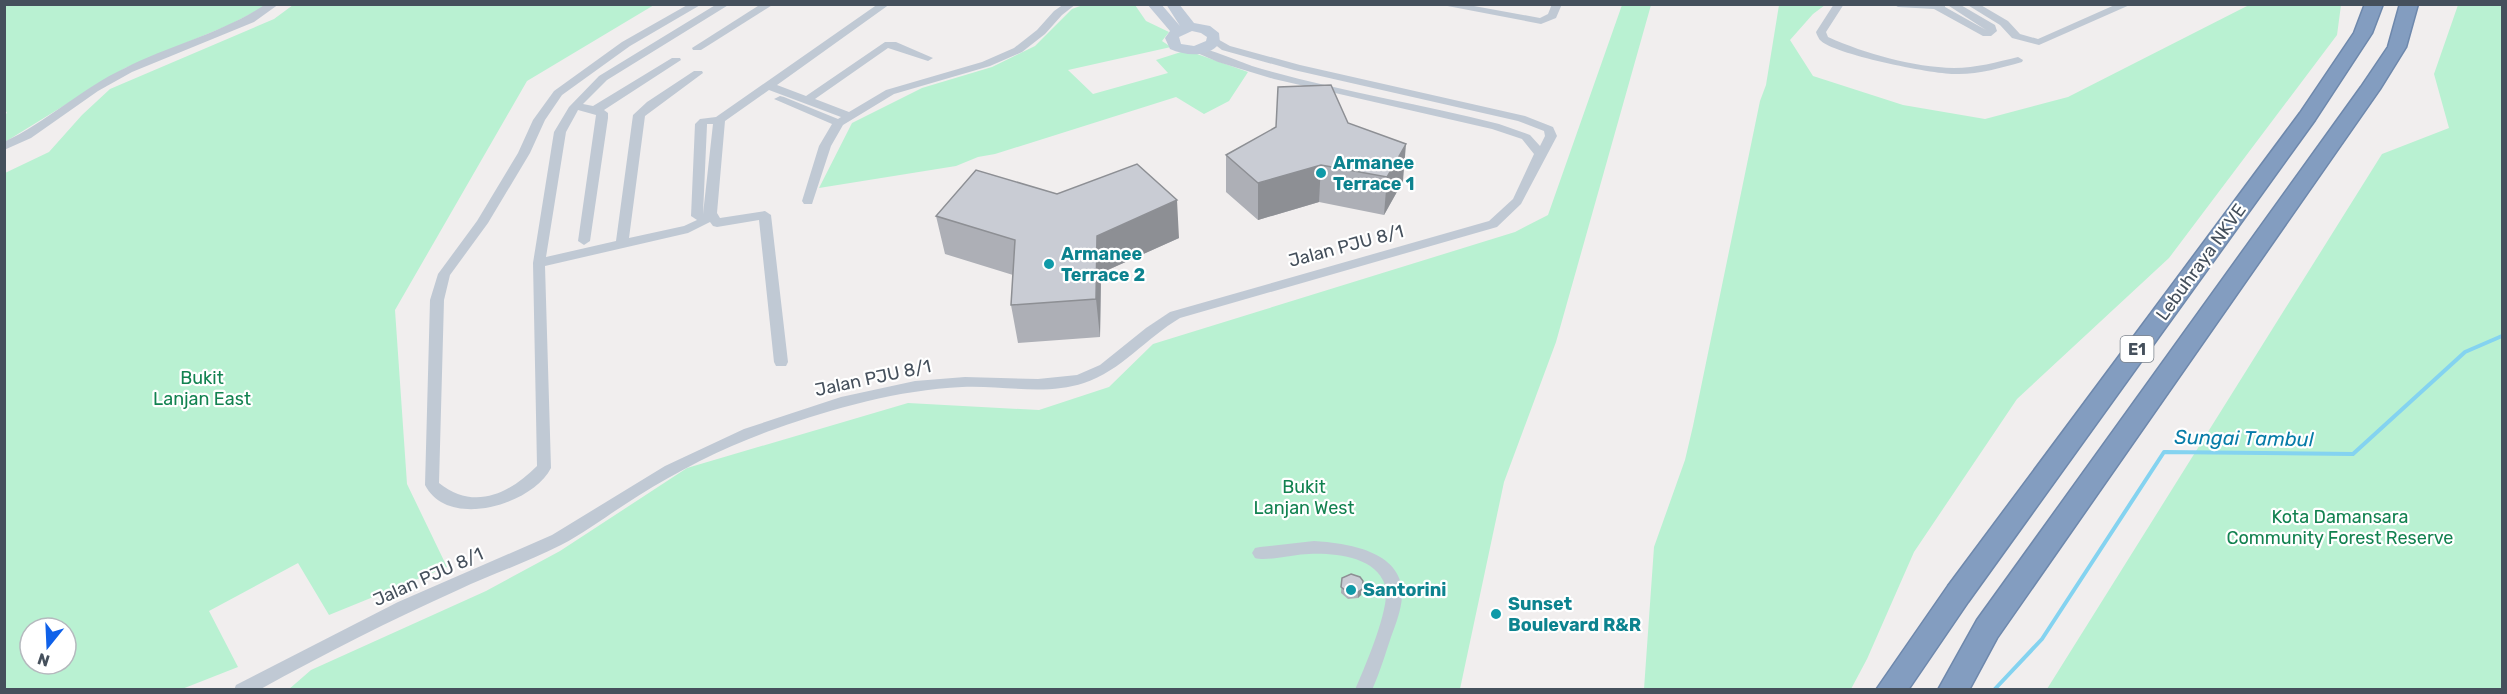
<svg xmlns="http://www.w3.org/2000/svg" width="2507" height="694" font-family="Rubik,sans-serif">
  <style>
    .green { fill: #b9f1d2; fill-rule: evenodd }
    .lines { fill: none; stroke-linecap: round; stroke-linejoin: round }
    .stream { stroke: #84d3f0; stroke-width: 4 }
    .highway-casing { stroke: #6e88ac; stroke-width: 3 }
    .street { fill: #c0c9d4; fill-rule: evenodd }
    .secondary { fill: #bfcad8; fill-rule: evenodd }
    .highway { fill: #839dc0; fill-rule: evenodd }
    .wall { fill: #adafb6 }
    .shaded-wall { fill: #8d8f94 }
    .building { fill: #c9ccd4; stroke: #8d8f94; stroke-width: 1.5 }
    .culture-dot { fill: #0f9aa8; stroke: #fff; stroke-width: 2 }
    .labels { text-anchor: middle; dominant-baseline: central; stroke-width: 4.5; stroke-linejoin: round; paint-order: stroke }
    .shield { fill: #fff; stroke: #7d848d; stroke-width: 1.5 }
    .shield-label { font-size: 16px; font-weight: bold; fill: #45505c }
    .culture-label { font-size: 18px; font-weight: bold; fill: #0d838f; stroke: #fff; text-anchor: start }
    .street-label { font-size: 18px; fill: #45505c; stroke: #fff }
    .park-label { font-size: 18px; fill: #128250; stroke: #fff }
    .water-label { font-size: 20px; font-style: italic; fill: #067ca8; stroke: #fff }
  </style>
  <rect width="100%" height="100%" fill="#f1eeee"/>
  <g class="green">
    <path d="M5,5H264L262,8L229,25L125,68L5,142L4,115L7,113L4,108Z"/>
    <path d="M293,5H654L527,81L395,310L407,484L447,567L329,615L298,563L209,611L238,667L182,689H5V173L49,152L82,115L110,89L274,19ZM30,628H66V664H30Z"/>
    <path d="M1083,5H1135L1146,21L1169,32L1162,41L1171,47L1068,70L1093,94L1168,73L1156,60L1181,52L1197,54L1248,72L1229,101L1204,114L1176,97L995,154L978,157L956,166L819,188L852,123L922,88L992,67L1035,46L1072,9Z"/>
    <path d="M1622,5H1651L1556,342L1504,482L1460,689L288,690L311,670L486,591L560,551L687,468L908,403L1039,410L1109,387L1153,344L1515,232L1548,215Z"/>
    <path d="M1779,5H1825L1813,14L1790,40L1813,76L1903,105L1985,119L2068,97L2249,5H2341L2337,35L2169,258L2017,399L1914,552L1867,659L1851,689H1644L1654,547L1685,460L1693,426L1760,101L1766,85Z"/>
    <path d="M2458,5H2502V689H2047L2382,154L2449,128L2434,74Z"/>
  </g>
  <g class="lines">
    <path class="stream" d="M1994,690L2042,639L2164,452L2353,454L2465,352L2502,336"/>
    <defs>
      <g id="highway">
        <path d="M2365,4H2383L2372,33L2315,120L1968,602L1908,690H1876L1948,586L2300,113L2354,33Z"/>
        <path d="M2400,4H2418L2406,47L2380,89L1997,638L1969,690H1938L1977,620L2361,87L2388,47Z"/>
      </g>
    </defs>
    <use href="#highway" class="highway-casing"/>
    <g class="street">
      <path d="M266,4H279L254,22L132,72L98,91L31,138L4,150V142C47,122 82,88 125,68C171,45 223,33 266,4Z"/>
      <path d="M689,4H702L630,46L562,95L545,120L530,153L488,223L450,275L444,300L439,483C474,511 509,494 537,466L533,263L554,132L569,107L599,76L717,4H730L607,80L583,104L593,106L672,58H680L681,60L604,110L608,113V118L590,241L584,245L578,241L596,115L578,110L577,112L566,132L546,257L616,241L633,115L647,102L694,71H702L703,73L645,116L629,238L684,226L697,220L691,216L695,124L700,119L716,117L878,4H890L777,85L806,96L885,42H896L933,58L928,61L888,48L815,99L849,112L886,90L982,62L1014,48L1037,30L1054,11L1064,4H1076L1062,15L1045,34L1022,52L990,66L894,94L843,125L831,146L812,204H804L802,201L819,146L832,124L774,99L780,96L784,97L838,119L841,117L769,90L725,121L717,213L720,218L765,211L771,215L788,362L786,366H776L774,362L759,220L717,227L713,226L710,222L688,233L545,266L551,468C532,505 448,530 425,485L430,300L438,274L477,221L518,153L533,120L554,91L622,42ZM707,124H713L703,214L707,125Z"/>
      <path d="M761,4H774L701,50H693L692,48Z"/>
      <path d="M1437,4H1463L1540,18L1548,14L1552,4H1562L1556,18L1541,24Z"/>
      <path d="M1834,4H1844L1826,32L1828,37C1866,54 1913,67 1954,68C1976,68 1997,62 2018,57L2023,60L2022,62C2000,68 1977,75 1954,74C1932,74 1832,54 1820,40C1819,39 1816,33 1816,32Z"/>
      <path d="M1893,4H1945V7L1986,30L1946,4H1959L1995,25L1997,31L1991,36H1983L1934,9L1898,7Z"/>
      <path d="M1966,4H1979L2008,21L2020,34L2038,39L2117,4H2132L2039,45L2012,38L2000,25Z"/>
      <path d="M1214,37L1230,46L1300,65L1525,116L1553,127L1557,136L1521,204L1497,227L1180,318C1146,338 1121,371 1084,383C1045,396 1002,385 962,387C898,390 835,408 775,429C727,446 681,469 638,496C612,512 588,531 561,545C528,562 492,574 458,590C391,620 324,654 259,690H234L236,685L398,602L552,535L665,466L744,429L841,397L915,381L965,377L1038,379L1077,375L1100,365L1146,328L1170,312L1489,221L1513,199L1534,154L1522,139L1492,129L1274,79L1218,62L1195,52V48C1204,46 1240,62 1252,66C1333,90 1417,103 1499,124L1530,135L1540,146L1545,136L1544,131L1518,121L1294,70L1222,50L1209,40Z"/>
      <path d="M1314,541C1347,543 1405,551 1402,597C1401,610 1396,624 1391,637C1385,655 1380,672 1372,690H1355C1364,669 1392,605 1385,585C1375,556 1334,553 1309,554C1295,554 1266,562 1255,558L1252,553L1255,548L1260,547Z"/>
    </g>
    <path class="secondary" d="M1147,4H1161L1180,26L1166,4H1179L1194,23L1210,26L1219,33L1220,43C1208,58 1186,56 1170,49L1165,38L1170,31ZM1192,31L1201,33L1207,37L1206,41L1194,46L1181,44L1179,37Z"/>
    <use href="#highway" class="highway"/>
  </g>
  <g class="wall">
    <path d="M1348,123L1403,181L1384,215L1319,202L1258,220L1226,192V155Z"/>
    <path d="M936,216L1179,238L1101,273L1100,337L1018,343L1011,305L1013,275L945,254Z"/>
    <path d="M1351,574L1361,595L1358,598L1348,599L1341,593L1342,578Z"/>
  </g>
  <g class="shaded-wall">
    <path d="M1406,144L1403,181L1384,215L1387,177Z"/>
    <path d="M1321,165L1319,202L1258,220V183Z"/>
    <path d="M1177,200L1179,238L1101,273L1100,337L1096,299L1097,236Z"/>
    <path d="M1362,589L1361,595L1358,598V592Z"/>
  </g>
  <g class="building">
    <path d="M1331,85L1348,123L1406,144L1387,177L1321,165L1258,183L1226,155L1276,127L1278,87Z"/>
    <path d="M1137,164L1177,200L1097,236L1096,299L1011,305L1015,240L936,216L976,170L1057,194Z"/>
    <path d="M1351,574L1360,577L1363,581L1362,589L1358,592L1349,593L1341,587L1342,578Z"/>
  </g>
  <g class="culture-dot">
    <circle cx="1321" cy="173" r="6"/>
    <circle cx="1049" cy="264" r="6"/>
    <circle cx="1351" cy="590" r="6"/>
    <circle cx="1496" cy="614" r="6"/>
  </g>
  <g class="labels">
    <rect class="shield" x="2120.5" y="336" width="33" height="26" rx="4.5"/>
    <g class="shield-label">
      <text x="2137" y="349">E1</text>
    </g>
    <g class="culture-label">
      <text x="1333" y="163">Armanee<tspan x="1333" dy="21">Terrace 1</tspan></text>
      <text x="1061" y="254">Armanee<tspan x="1061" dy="21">Terrace 2</tspan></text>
      <text x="1363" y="590">Santorini</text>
      <text x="1508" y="604">Sunset<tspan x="1508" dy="21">Boulevard R&amp;R</tspan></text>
    </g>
    <g class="street-label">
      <text transform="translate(1346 246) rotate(-15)">Jalan PJU 8/1</text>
      <text transform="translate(2201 262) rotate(-54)">Lebuhraya NKVE</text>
      <text transform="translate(873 378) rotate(-12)">Jalan PJU 8/1</text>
      <text transform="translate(428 577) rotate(-24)">Jalan PJU 8/1</text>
    </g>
    <g class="park-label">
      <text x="202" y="378">Bukit<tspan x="202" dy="21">Lanjan East</tspan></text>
      <text x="1304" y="487">Bukit<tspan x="1304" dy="21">Lanjan West</tspan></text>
      <text x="2340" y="517">Kota Damansara<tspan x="2340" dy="21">Community Forest Reserve</tspan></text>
    </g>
    <g class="water-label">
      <text transform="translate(2244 438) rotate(1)">Sungai Tambul</text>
    </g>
  </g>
  <rect width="2507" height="694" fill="none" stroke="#45505c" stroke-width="12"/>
  <g transform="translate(48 646) rotate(198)"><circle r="28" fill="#ffffff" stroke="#b5b9be" stroke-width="1.5"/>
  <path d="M0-4.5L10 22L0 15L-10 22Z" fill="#0f61e9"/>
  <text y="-9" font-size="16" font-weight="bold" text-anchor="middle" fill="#45505c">N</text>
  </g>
</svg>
